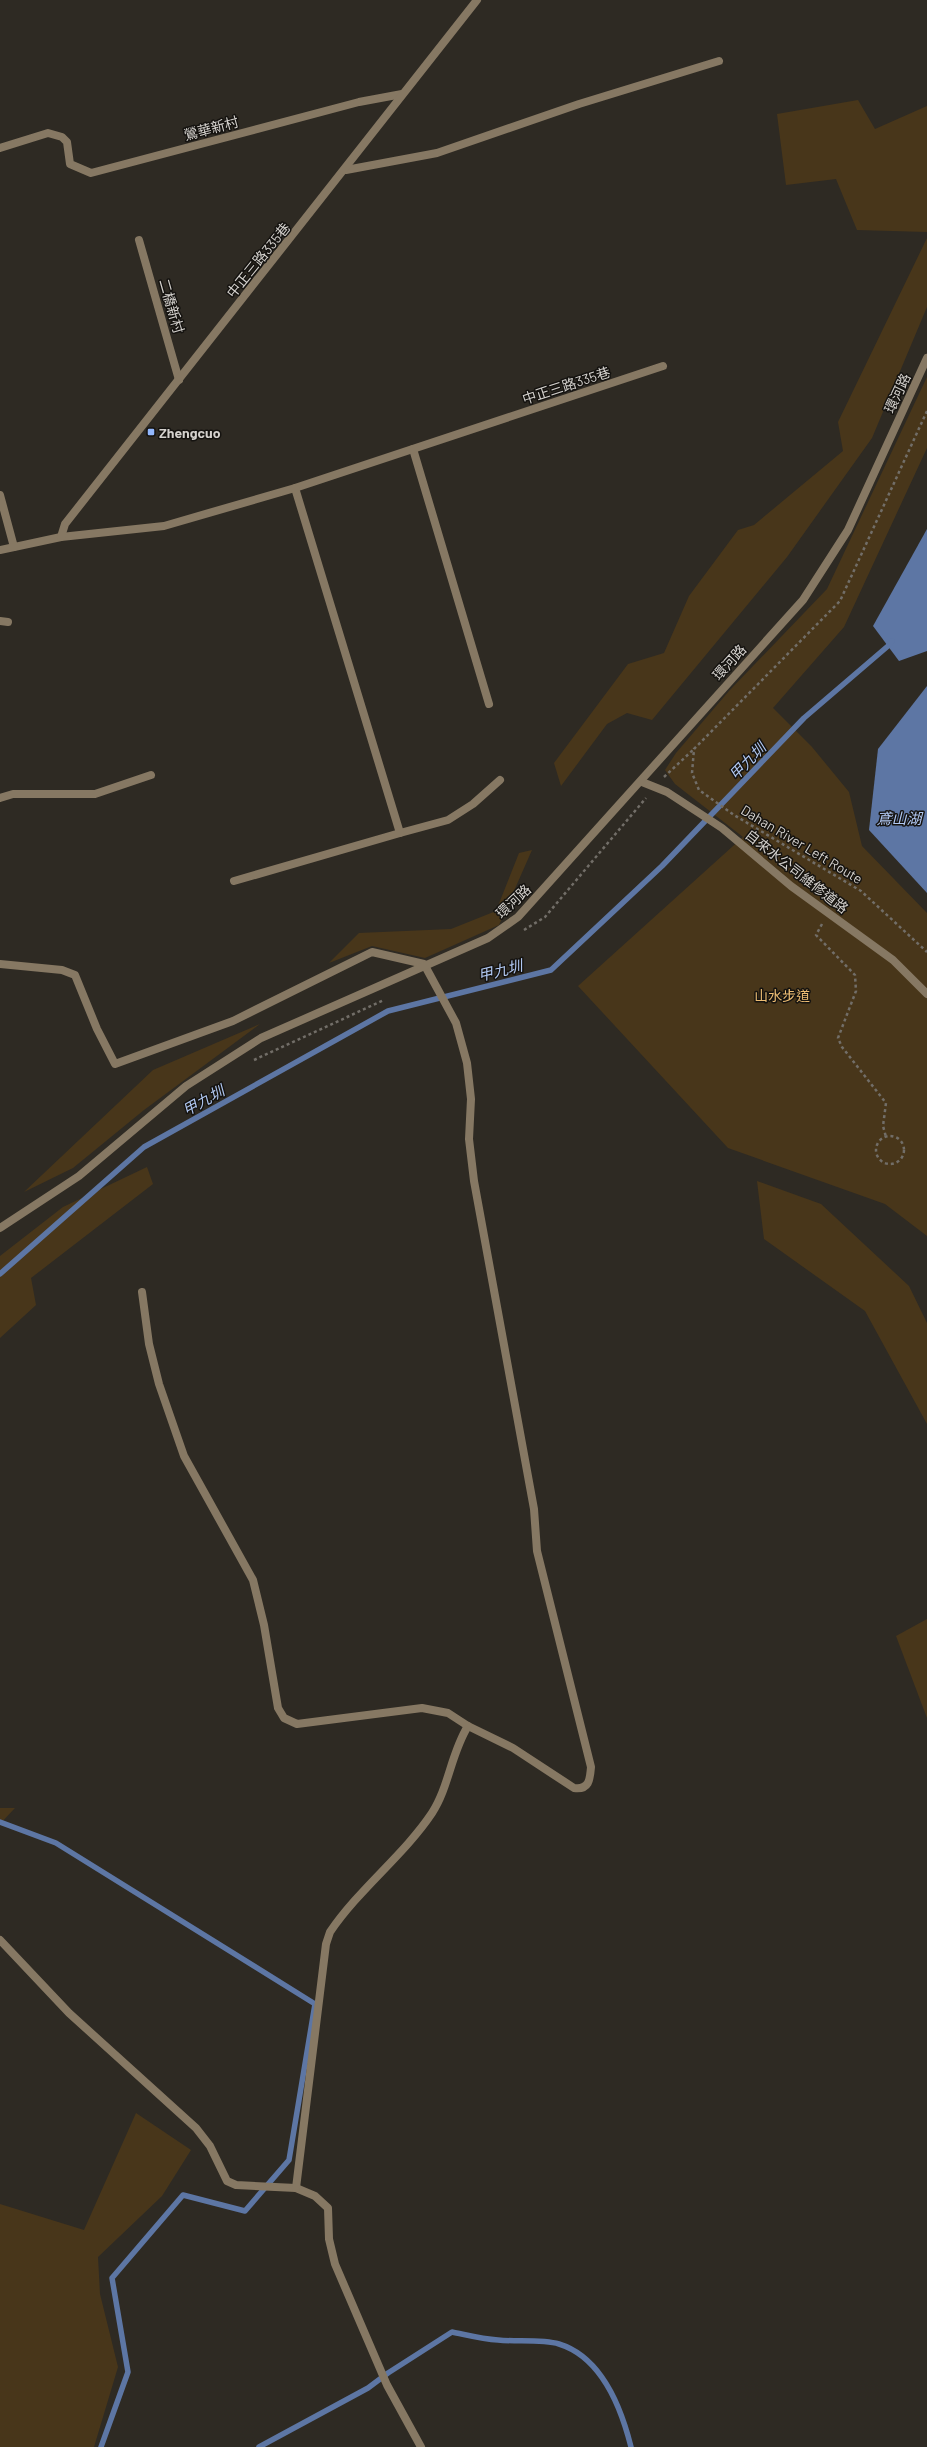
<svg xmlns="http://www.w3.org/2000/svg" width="927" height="2447" font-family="Barlow,'Noto Sans TC',sans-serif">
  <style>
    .green { fill: #48361a }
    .water { fill: #5d76a4 }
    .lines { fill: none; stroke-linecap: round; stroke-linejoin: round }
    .stream { stroke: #5d76a4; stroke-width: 5.5 }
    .path { stroke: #726e68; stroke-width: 2.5; stroke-dasharray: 3 3; stroke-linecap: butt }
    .lane { stroke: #867863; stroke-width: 8 }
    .street { stroke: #867863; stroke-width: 8 }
    .poi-dot { fill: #92b7fd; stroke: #151310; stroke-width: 1.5 }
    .labels { text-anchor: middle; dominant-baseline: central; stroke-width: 3; stroke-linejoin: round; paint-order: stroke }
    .street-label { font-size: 14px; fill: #d4d1cd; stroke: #151310 }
    .poi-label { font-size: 14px; font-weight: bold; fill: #d4d1cd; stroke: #151310; text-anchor: start }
    .park-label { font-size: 14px; fill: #edbd73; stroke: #151310 }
    .water-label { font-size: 15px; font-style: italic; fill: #b1c8f2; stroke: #151310 }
  </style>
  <rect width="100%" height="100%" fill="#2e2a23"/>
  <g class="green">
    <path d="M858,100L875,129L927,106V232L857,230L836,179L786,185L777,114Z"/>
    <path d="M927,238V307L872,438L787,557L652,720L627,713L607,724L561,786L554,763L628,664L664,653L689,596L738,530L754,525L843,451L838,422Z"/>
    <path d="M927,377V448L844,627L773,708L812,747L849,792L862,846L927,913V1236L885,1204L728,1148L578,986L743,837L675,784L665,770L676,753L729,691L827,589Z"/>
    <path d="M532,850L499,925L425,958L372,946L329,963L359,933L451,929L496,911L519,853Z"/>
    <path d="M260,1024L144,1110L73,1168L24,1192L153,1070Z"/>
    <path d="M147,1167L153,1184L31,1278L36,1305L0,1338V1256L63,1207Z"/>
    <path d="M757,1181L821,1204L909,1286L927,1323V1424L865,1311L764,1239Z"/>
    <path d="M927,1619V1718L896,1636Z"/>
    <path d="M0,1808H15L0,1824Z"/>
    <path d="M136,2113L191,2150L162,2196L98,2257L100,2294L118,2367L94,2447H0V2204L84,2230Z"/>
  </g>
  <g class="water">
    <path d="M927,529V651L899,661L873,626Z"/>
    <path d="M927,686V893L869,830L878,749Z"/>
  </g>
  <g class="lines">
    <g class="stream">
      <path d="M0,1274L144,1147L388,1011L551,970L662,866L804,718L888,646L892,641"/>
      <path d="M0,1822L56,1843L315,2004L289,2160L245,2211L183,2195L112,2278L128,2372L101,2447"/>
      <path d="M259,2447L368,2388L388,2373L452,2332C467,2335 482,2339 498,2340C516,2342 542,2339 559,2344C601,2357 621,2407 631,2447"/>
    </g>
    <g class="path">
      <path d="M927,411L840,601L694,749L692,773L699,790L734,815L861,891L927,952"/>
      <path d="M664,777L694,749"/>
      <path d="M822,924L816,935L855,975L856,991L838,1038L842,1047L886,1103L883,1126L886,1137"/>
      <path d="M524,930L545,917L646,798"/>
      <path d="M254,1060L384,1000"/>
      <circle cx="890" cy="1150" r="14"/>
    </g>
    <g class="lane">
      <path d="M0,148L48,133L62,137L67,142L70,164L91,173L359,102L402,94"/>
      <path d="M346,170L437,153L579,104L719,61"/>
      <path d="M139,240L179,380"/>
      <path d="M413,449L489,704"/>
      <path d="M0,495L14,547"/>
      <path d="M0,550L61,537L164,526L295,488L663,366"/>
      <path d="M0,621L8,622"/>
      <path d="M0,798L13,794H95L151,775"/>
      <path d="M400,833L448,820L473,804L500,780"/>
      <path d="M234,881L400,833L295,488"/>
      <path d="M0,964L62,970L75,975L97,1029L115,1064L233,1021L372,952L424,964L456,1023L467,1063L471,1099L469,1139L474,1181L534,1509L537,1551L591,1767C590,1780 589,1790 574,1788L513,1748L468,1726L448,1713L422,1708L297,1724L284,1718L278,1708L264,1625L253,1580L184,1456L159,1384L149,1344L142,1292"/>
      <path d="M0,1940L69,2013L196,2128L210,2146L227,2181L236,2185L296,2188L315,2196L328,2208L329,2239L335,2264L387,2385L421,2447"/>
      <path d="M296,2188L326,1944L330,1932C359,1889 404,1855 432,1813C449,1787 451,1753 468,1726"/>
    </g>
    <g class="street">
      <path d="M61,537L65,524L477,0"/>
      <path d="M642,782L667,792L722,828L791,886L893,960L927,994"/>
      <path d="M0,1228L79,1176L186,1086L261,1038L488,938L518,917L803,600L848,530L927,358"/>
    </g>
  </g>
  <rect class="poi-dot" x="147" y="428" width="8" height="8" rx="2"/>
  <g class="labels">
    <g class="street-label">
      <text transform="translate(211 128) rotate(-15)">鶯華新村</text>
      <text transform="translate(258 260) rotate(-51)">中正三路335巷</text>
      <text transform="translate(172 306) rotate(74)">二橋新村</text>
      <text transform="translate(566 385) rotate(-18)">中正三路335巷</text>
      <text transform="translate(897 393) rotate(-65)">環河路</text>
      <text transform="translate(729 662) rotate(-48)">環河路</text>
      <text transform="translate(802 844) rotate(31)">Dahan River Left Route</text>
      <text transform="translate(797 871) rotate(38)">自來水公司維修道路</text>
      <text transform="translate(513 901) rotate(-43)">環河路</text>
    </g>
    <g class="poi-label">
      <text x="159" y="432">Zhengcuo</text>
    </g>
    <g class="park-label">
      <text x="782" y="995">山水步道</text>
    </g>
    <g class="water-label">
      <text transform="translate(747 761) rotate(-46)">甲九圳</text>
      <text x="899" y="818">鳶山湖</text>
      <text transform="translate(500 970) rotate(-14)">甲九圳</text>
      <text transform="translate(203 1100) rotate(-29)">甲九圳</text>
    </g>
  </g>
</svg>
